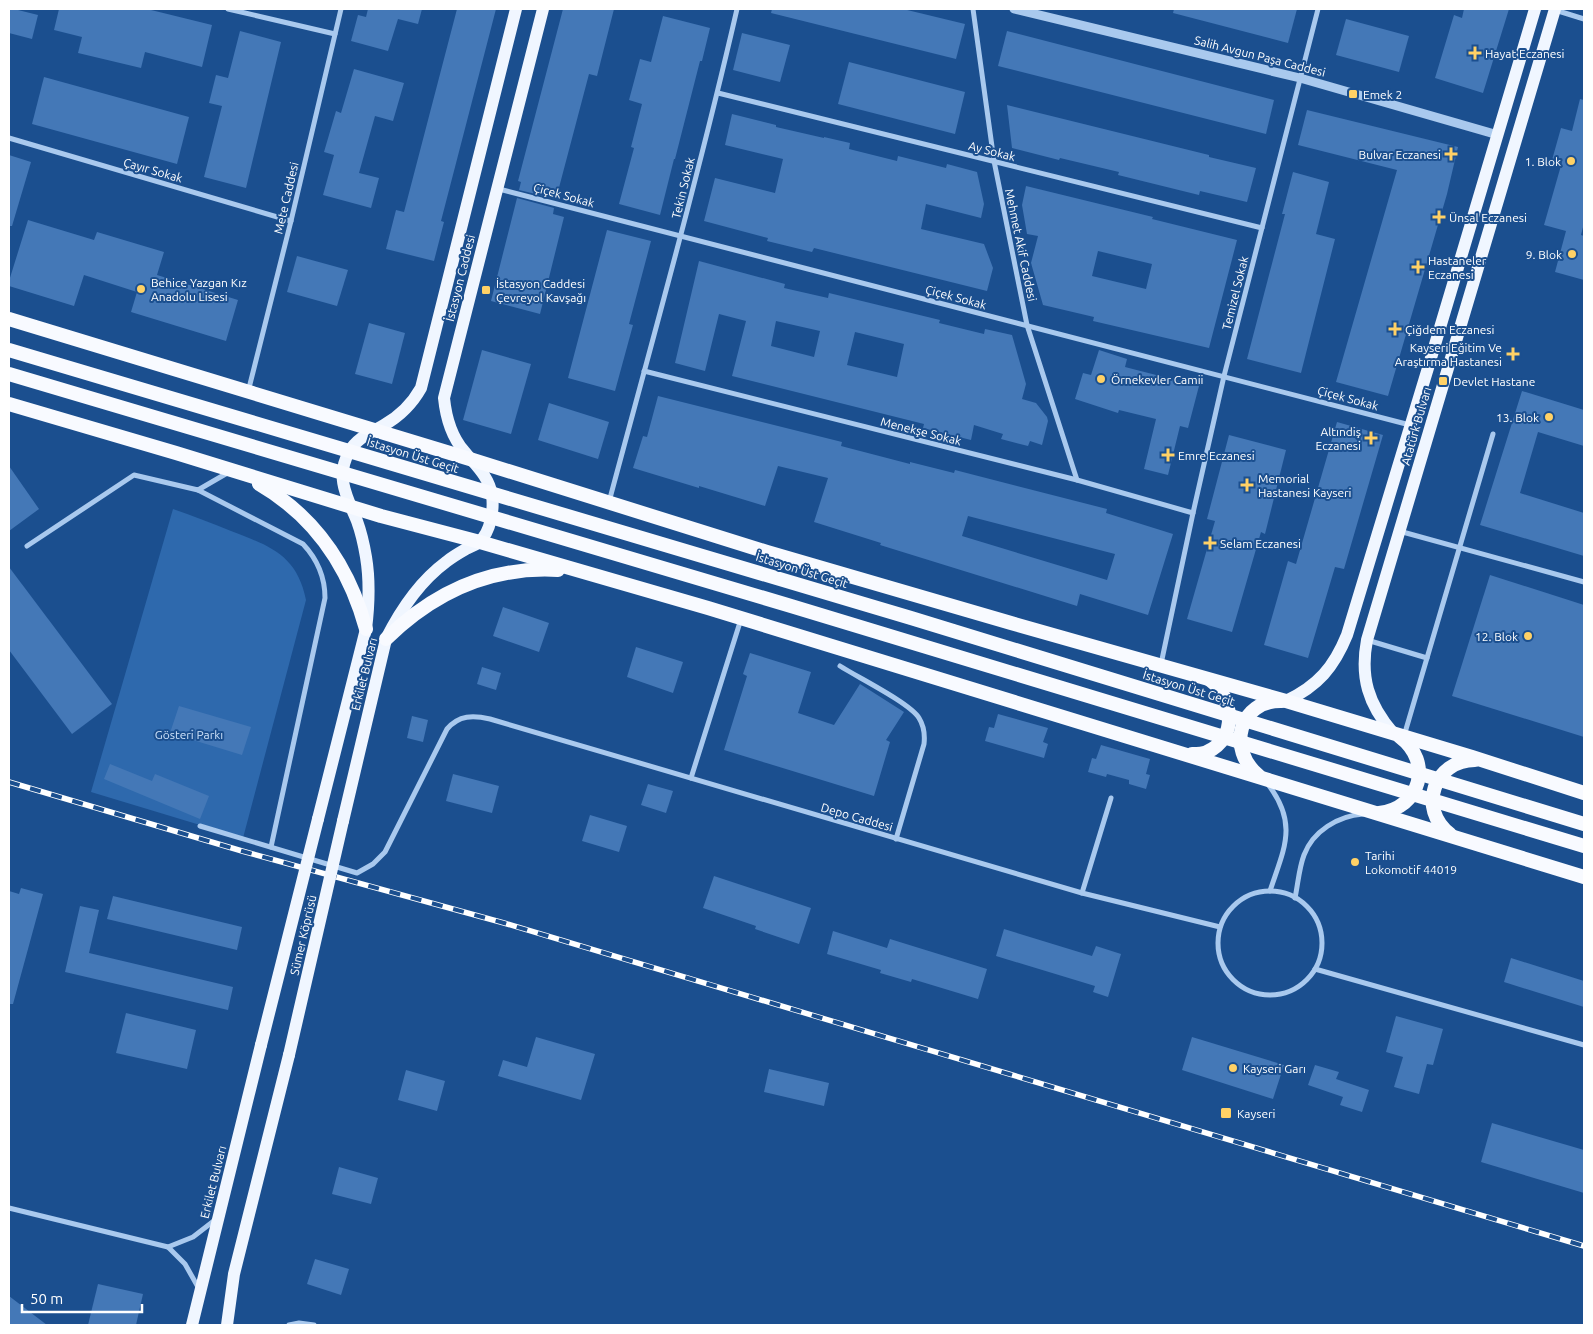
<svg xmlns="http://www.w3.org/2000/svg" width="1593" height="1334" font-family="Ubuntu,sans-serif">
  <style>
    .green { fill: #2e69ad }
    .building { fill: #4478b7; fill-rule: evenodd }
    .lines { fill: none; stroke-linecap: round; stroke-linejoin: round }
    .minor { stroke: #a9c9ee; stroke-width: 5 }
    .tertiary { stroke: #a9c9ee; stroke-width: 9 }
    .primary { stroke: #f0f6ff; stroke-width: 12 }
    .trunk { stroke: #f8faff; stroke-width: 14 }
    .rail-casing { stroke: #fff; stroke-width: 5.5 }
    .rail { stroke: #1b4f8f; stroke-width: 4; stroke-dasharray: 11; stroke-linecap: butt }
    .primary-bridge { stroke: #f0f6ff; stroke-width: 12 }
    .trunk-bridge { stroke: #f8faff; stroke-width: 14 }
    .poi-dot { fill: #ffd166; stroke: #1b4f8f; stroke-width: 2 }
    .labels { text-anchor: middle; dominant-baseline: central; stroke-width: 4; stroke-linejoin: round; paint-order: stroke }
    .poi-label { font-size: 12px; fill: #fff; stroke: #1b4f8f; text-anchor: start }
    .street-label { font-size: 12px; fill: #fff; stroke: #1b4f8f }
    .park-label { font-size: 12px; fill: #cfe3fa; stroke: #1b4f8f }
  </style>
  <rect width="100%" height="100%" fill="#1b4f8f"/>
  <path class="green" d="M173,509C193,516 212,523 231,531C270,546 297,555 306,600L243,838L91,792Z"/>
  <g class="building">
    <path d="M9,9H14L38,15L32,39L9,33Z"/>
    <path d="M59,9H147L212,25L202,67L145,52L141,68L78,53L82,37L54,30Z"/>
    <path d="M368,9H422L418,24L398,19L388,51L351,41L358,15L366,17Z"/>
    <path d="M457,9H496L441,221L444,222L434,261L386,249L396,210L404,212Z"/>
    <path d="M563,9H614L597,76L589,74L556,199L519,190L521,182L518,181Z"/>
    <path d="M772,9H903L965,24L956,59L771,13Z"/>
    <path d="M1174,9H1297L1288,43L1173,13Z"/>
    <path d="M1464,9H1509L1483,93L1435,78L1454,15L1462,18Z"/>
    <path d="M663,16L710,28L702,61H700L675,159H674L660,215L619,204L634,148L631,147L642,104L629,100L640,59L651,62Z"/>
    <path d="M1346,19L1409,36L1399,72L1336,55Z"/>
    <path d="M240,31L281,42L246,188L204,177L222,106L209,103L216,75L228,78Z"/>
    <path d="M1007,31L1274,100L1266,134L998,66Z"/>
    <path d="M742,33L790,45L780,82L733,70Z"/>
    <path d="M849,62L965,92L955,134L838,104Z"/>
    <path d="M354,69L404,83L393,121L375,116L359,173L379,178L371,208L323,195L334,155L324,152L336,111L341,113Z"/>
    <path d="M44,77L189,117L177,164L32,124Z"/>
    <path d="M1580,99L1584,100V223L1581,235L1584,236V280L1555,272L1566,231L1544,225L1562,162L1552,160L1561,128L1572,131Z"/>
    <path d="M1007,105L1209,155V157L1256,168L1247,202L1200,191L1199,195L1118,175L1119,172L1060,158L1059,160L1012,148Z"/>
    <path d="M1307,110L1458,147L1447,194L1388,396L1336,382L1397,170L1298,145Z"/>
    <path d="M732,114L776,125V127L824,138V137L850,143L849,149L897,161L898,156L946,168L947,164L977,172L984,204L981,218L926,204L921,229L984,244L993,268L987,291L814,248L812,252L767,241L768,238L704,221L715,178L775,193L783,159L725,145Z"/>
    <path d="M9,155L31,162L12,226H9Z"/>
    <path d="M1293,172L1329,182L1316,234L1335,239L1301,373L1247,359L1285,214H1282Z"/>
    <path d="M1026,186L1153,217L1152,219L1237,240L1209,348L1093,321L1094,317L1043,305L1031,263L1038,236L1027,234L1022,205ZM1098,251L1152,264L1146,289L1092,276Z"/>
    <path d="M517,198L554,208L553,214L564,217L540,314L491,301Z"/>
    <path d="M28,220L94,240L97,232L164,252L157,275L238,300L226,341L131,312L137,292L84,275L74,306L9,286V281Z"/>
    <path d="M607,230L651,241L629,324L633,325L615,391L568,378Z"/>
    <path d="M297,256L348,270L337,306L287,292Z"/>
    <path d="M699,261L785,284L784,288L828,298L829,293L940,320L939,323L984,334L985,329L1012,335L1026,384L1022,399L1036,403L1047,417L1048,421L1042,445L1030,441L1028,446L1001,439L1003,434L974,425L971,440L923,428L924,424L732,376L746,321L719,314L705,371L675,363ZM776,321L820,331L814,357L771,346ZM855,332L904,344L897,377L847,365Z"/>
    <path d="M369,323L405,333L392,384L355,374Z"/>
    <path d="M482,350L531,364L511,434L463,420Z"/>
    <path d="M1099,350L1127,359L1125,367L1199,386L1188,428L1180,426L1168,475L1144,469L1156,419L1119,410L1118,413L1075,399L1083,373L1091,375Z"/>
    <path d="M1522,391L1584,410V446L1538,432L1520,493L1584,513V556L1480,525Z"/>
    <path d="M658,396L842,442L841,446L910,464V462L954,473L955,470L1107,509L1106,513L1173,534L1148,615L1080,594L1077,606L880,545L881,543L814,522L828,478L778,466L765,506L699,486V488L633,468L643,436L647,437ZM968,516L1115,554L1107,580L962,536Z"/>
    <path d="M549,403L609,422L598,459L538,440Z"/>
    <path d="M1337,422L1383,435L1344,569L1335,567L1308,658L1264,645L1288,561L1296,564Z"/>
    <path d="M1229,435L1286,450L1265,534L1261,532L1232,632L1187,619L1215,521L1207,519Z"/>
    <path d="M9,466L39,509L9,531Z"/>
    <path d="M9,567L112,704L72,734L9,650Z"/>
    <path d="M1490,575L1584,605V737L1452,696Z"/>
    <path d="M503,607L549,623L539,652L493,636Z"/>
    <path d="M636,647L683,662L673,693L627,677Z"/>
    <path d="M750,653L811,672L798,713L834,725L860,684L904,712L886,740L890,742L874,796L724,750L747,676L743,674Z"/>
    <path d="M482,667L501,673L496,690L477,684Z"/>
    <path d="M179,706L251,727L242,755L170,733Z"/>
    <path d="M998,714L1048,728L1043,742L1048,744L1044,758L985,741L989,727L994,728Z"/>
    <path d="M412,716L428,720L423,742L407,738Z"/>
    <path d="M1101,745L1150,759L1146,774L1150,775L1146,789L1129,784V780L1107,774L1106,777L1088,772L1092,758L1096,759Z"/>
    <path d="M110,764L152,781L155,774L209,796L200,819L104,779Z"/>
    <path d="M453,774L499,786L492,813L446,801Z"/>
    <path d="M648,784L673,791L666,813L641,805Z"/>
    <path d="M590,815L627,826L619,852L582,841Z"/>
    <path d="M714,876L811,908L799,944L755,929L756,926L703,908Z"/>
    <path d="M21,888L43,894L13,1004H9V891L19,894Z"/>
    <path d="M113,896L242,927L237,950L107,919Z"/>
    <path d="M80,906L99,910L89,953L233,987L228,1010L65,972Z"/>
    <path d="M1004,929L1092,956L1096,946L1121,954L1108,997L1093,992L1095,986L996,956Z"/>
    <path d="M833,931L887,948L890,939L987,969L978,999L912,979L911,982L880,973L881,970L827,954Z"/>
    <path d="M1511,958L1584,981V1007L1504,982Z"/>
    <path d="M126,1013L196,1030L187,1069L116,1053Z"/>
    <path d="M1396,1016L1443,1029L1433,1065L1427,1064L1419,1094L1394,1087L1403,1057L1386,1052Z"/>
    <path d="M536,1037L595,1054L581,1100L498,1076L503,1060L527,1067Z"/>
    <path d="M1192,1037L1284,1065L1273,1099L1182,1070Z"/>
    <path d="M1315,1065L1339,1072L1336,1079L1369,1090L1362,1112L1340,1105L1343,1097L1308,1085Z"/>
    <path d="M769,1069L829,1083L824,1106L764,1092Z"/>
    <path d="M406,1070L445,1081L437,1111L398,1100Z"/>
    <path d="M1492,1123L1584,1150V1193L1481,1162Z"/>
    <path d="M339,1167L378,1178L371,1204L332,1194Z"/>
    <path d="M315,1259L349,1269L341,1295L307,1284Z"/>
    <path d="M98,1284L143,1294L136,1325H88Z"/>
    <path d="M9,1296L47,1325H9Z"/>
  </g>
  <g class="lines">
    <g class="minor">
      <path d="M228,9L335,34"/>
      <path d="M973,9L994,161L1027,325L1077,480"/>
      <path d="M1555,10L1584,19"/>
      <path d="M718,93L1262,228"/>
      <path d="M9,138L291,221"/>
      <path d="M499,189L1410,425"/>
      <path d="M644,371L1077,480L1193,513"/>
      <path d="M248,392L291,221L341,9"/>
      <path d="M198,490L303,544C318,560 325,577 325,598L271,847"/>
      <path d="M609,502C653,338 699,174 737,9"/>
      <path d="M1399,531L1584,582"/>
      <path d="M27,546L134,475L198,490L229,472"/>
      <path d="M1367,640L1427,658"/>
      <path d="M1161,664L1193,513L1224,376L1318,9"/>
      <path d="M840,666C857,677 910,703 919,718C924,726 925,735 924,744L896,839"/>
      <path d="M1404,736L1493,434"/>
      <path d="M691,778L741,619"/>
      <path d="M1267,783C1299,824 1284,848 1270,891"/>
      <path d="M200,826L357,873L373,864L385,852L447,729C459,715 473,715 490,719L1082,893L1220,927"/>
      <circle cx="1270" cy="943" r="52"/>
      <path d="M1082,893L1111,798"/>
      <path d="M1295,898C1298,884 1299,868 1304,855C1313,831 1338,816 1363,814"/>
      <path d="M1315,969L1584,1045"/>
      <path d="M9,1208L168,1247L185,1264L198,1287"/>
      <path d="M168,1247L193,1237L215,1220"/>
      <path d="M289,1325L299,1323L314,1325"/>
    </g>
    <path class="tertiary" d="M1014,9L1300,78L1498,135"/>
    <g class="primary">
      <path d="M1286,701C1318,686 1334,667 1347,635L1428,368L1535,9"/>
      <path d="M1393,733C1368,704 1360,677 1367,640L1555,9"/>
      <path d="M318,819L366,629C369,605 370,581 366,557C364,545 361,532 357,521C347,497 335,477 349,452C357,438 370,433 384,425C400,416 412,404 421,388L516,9"/>
      <path d="M343,821L386,639C401,609 419,582 446,562C452,557 459,553 466,549C470,547 476,545 479,542C491,532 494,509 492,495C488,475 476,466 464,451C451,436 446,418 444,398L543,9"/>
      <path d="M192,1325L261,1045"/>
      <path d="M227,1325L234,1274L289,1055"/>
    </g>
    <g class="trunk">
      <path d="M9,319L473,460L767,552L1011,623L1286,701L1472,757L1584,793"/>
      <path d="M9,404L176,453L381,516L480,542L708,608L1584,877"/>
      <path d="M259,484C316,517 349,567 366,629"/>
      <path d="M386,639C434,592 490,566 558,570"/>
      <path d="M1192,754C1197,754 1203,754 1207,752C1238,738 1234,698 1210,680"/>
      <path d="M1259,776C1226,749 1239,700 1282,701"/>
      <path d="M1379,813C1421,808 1433,762 1400,737"/>
      <path d="M1450,834C1417,809 1434,760 1475,760"/>
    </g>
    <defs>
      <path id="rail" d="M9,782L242,851L504,923L1584,1246"/>
    </defs>
    <use href="#rail" class="rail-casing"/>
    <use href="#rail" class="rail"/>
    <g class="primary-bridge">
      <path d="M261,1045L318,819"/>
      <path d="M289,1055L343,821"/>
    </g>
    <g class="trunk-bridge">
      <path d="M9,350L911,618L1584,824"/>
      <path d="M9,374L791,606L1584,846"/>
    </g>
  </g>
  <g class="poi-dot">
    <path d="M1472.5 45.5h5v5h5v5h-5v5h-5v-5h-5v-5h5z"/>
    <rect x="1348" y="89" width="10" height="10" rx="2.5"/>
    <path d="M1448.5 146.5h5v5h5v5h-5v5h-5v-5h-5v-5h5z"/>
    <circle cx="1571" cy="161" r="5"/>
    <path d="M1436.5 209.5h5v5h5v5h-5v5h-5v-5h-5v-5h5z"/>
    <circle cx="1572" cy="254" r="5"/>
    <path d="M1415.5 259.5h5v5h5v5h-5v5h-5v-5h-5v-5h5z"/>
    <circle cx="141" cy="289" r="5"/>
    <rect x="481" y="285" width="10" height="10" rx="2.5"/>
    <path d="M1392.5 321.5h5v5h5v5h-5v5h-5v-5h-5v-5h5z"/>
    <path d="M1510.5 346.5h5v5h5v5h-5v5h-5v-5h-5v-5h5z"/>
    <circle cx="1101" cy="379" r="5"/>
    <rect x="1438" y="376" width="10" height="10" rx="2.5"/>
    <circle cx="1549" cy="417" r="5"/>
    <path d="M1368.5 430.5h5v5h5v5h-5v5h-5v-5h-5v-5h5z"/>
    <path d="M1165.5 447.5h5v5h5v5h-5v5h-5v-5h-5v-5h5z"/>
    <path d="M1244.5 477.5h5v5h5v5h-5v5h-5v-5h-5v-5h5z"/>
    <path d="M1207.5 535.5h5v5h5v5h-5v5h-5v-5h-5v-5h5z"/>
    <circle cx="1528" cy="636" r="5"/>
    <circle cx="1355" cy="862" r="5"/>
    <circle cx="1233" cy="1068" r="5"/>
    <rect x="1220" y="1107" width="12" height="12" rx="2.5"/>
  </g>
  <g class="labels">
    <g class="poi-label">
      <text x="1485" y="53">Hayat Eczanesi</text>
      <text x="1363" y="94">Emek 2</text>
      <text x="1441" y="154" text-anchor="end">Bulvar Eczanesi</text>
      <text x="1561" y="161" text-anchor="end">1. Blok</text>
      <text x="1449" y="217">Ünsal Eczanesi</text>
      <text x="1562" y="254" text-anchor="end">9. Blok</text>
      <text x="1428" y="260">Hastaneler<tspan x="1428" dy="14">Eczanesi</tspan></text>
      <text x="151" y="282">Behice Yazgan Kız<tspan x="151" dy="14">Anadolu Lisesi</tspan></text>
      <text x="496" y="283">İstasyon Caddesi<tspan x="496" dy="14">Çevreyol Kavşağı</tspan></text>
      <text x="1405" y="329">Çiğdem Eczanesi</text>
      <text x="1502" y="347" text-anchor="end">Kayseri Eğitim Ve<tspan x="1502" dy="14">Araştırma Hastanesi</tspan></text>
      <text x="1111" y="379">Örnekevler Camii</text>
      <text x="1453" y="381">Devlet Hastane</text>
      <text x="1539" y="417" text-anchor="end">13. Blok</text>
      <text x="1361" y="431" text-anchor="end">Altındiş<tspan x="1361" dy="14">Eczanesi</tspan></text>
      <text x="1178" y="455">Emre Eczanesi</text>
      <text x="1258" y="478">Memorial<tspan x="1258" dy="14">Hastanesi Kayseri</tspan></text>
      <text x="1220" y="543">Selam Eczanesi</text>
      <text x="1518" y="636" text-anchor="end">12. Blok</text>
      <text x="1365" y="855">Tarihi<tspan x="1365" dy="14">Lokomotif 44019</tspan></text>
      <text x="1243" y="1068">Kayseri Garı</text>
      <text x="1237" y="1113">Kayseri</text>
    </g>
    <g class="street-label">
      <text transform="translate(1260 56) rotate(14)">Salih Avgun Paşa Caddesi</text>
      <text transform="translate(992 151) rotate(14)">Ay Sokak</text>
      <text transform="translate(153 170) rotate(16)">Çayır Sokak</text>
      <text transform="translate(683 188) rotate(-76)">Tekin Sokak</text>
      <text transform="translate(564 195) rotate(15)">Çiçek Sokak</text>
      <text transform="translate(286 198) rotate(-77)">Mete Caddesi</text>
      <text transform="translate(1021 245) rotate(78)">Mehmet Akif Caddesi</text>
      <text transform="translate(460 278) rotate(-76)">İstasyon Caddesi</text>
      <text transform="translate(1235 293) rotate(-76)">Temizel Sokak</text>
      <text transform="translate(956 297) rotate(15)">Çiçek Sokak</text>
      <text transform="translate(1348 398) rotate(15)">Çiçek Sokak</text>
      <text transform="translate(1416 426) rotate(-74)">Atatürk Bulvarı</text>
      <text transform="translate(921 431) rotate(14)">Menekşe Sokak</text>
      <text transform="translate(413 455) rotate(17)">İstasyon Üst Geçit</text>
      <text transform="translate(802 570) rotate(17)">İstasyon Üst Geçit</text>
      <text transform="translate(364 674) rotate(-76)">Erkilet Bulvarı</text>
      <text transform="translate(1189 688) rotate(17)">İstasyon Üst Geçit</text>
      <text transform="translate(857 817) rotate(16)">Depo Caddesi</text>
      <text transform="translate(303 935) rotate(-77)">Sümer Köprüsü</text>
      <text transform="translate(213 1182) rotate(-76)">Erkilet Bulvarı</text>
    </g>
    <g class="park-label">
      <text x="189" y="734">Gösteri Parkı</text>
    </g>
  </g>
  <rect width="1593" height="1334" fill="none" stroke="#ffffff" stroke-width="20"/>
  <path d="M22 1304v8h120v-8" fill="none" stroke="#ffffff" stroke-width="2.5"/>
  <text x="30" y="1304" font-size="15" fill="#ffffff" stroke="#1b4f8f" stroke-width="4" paint-order="stroke">50 m</text>
</svg>
